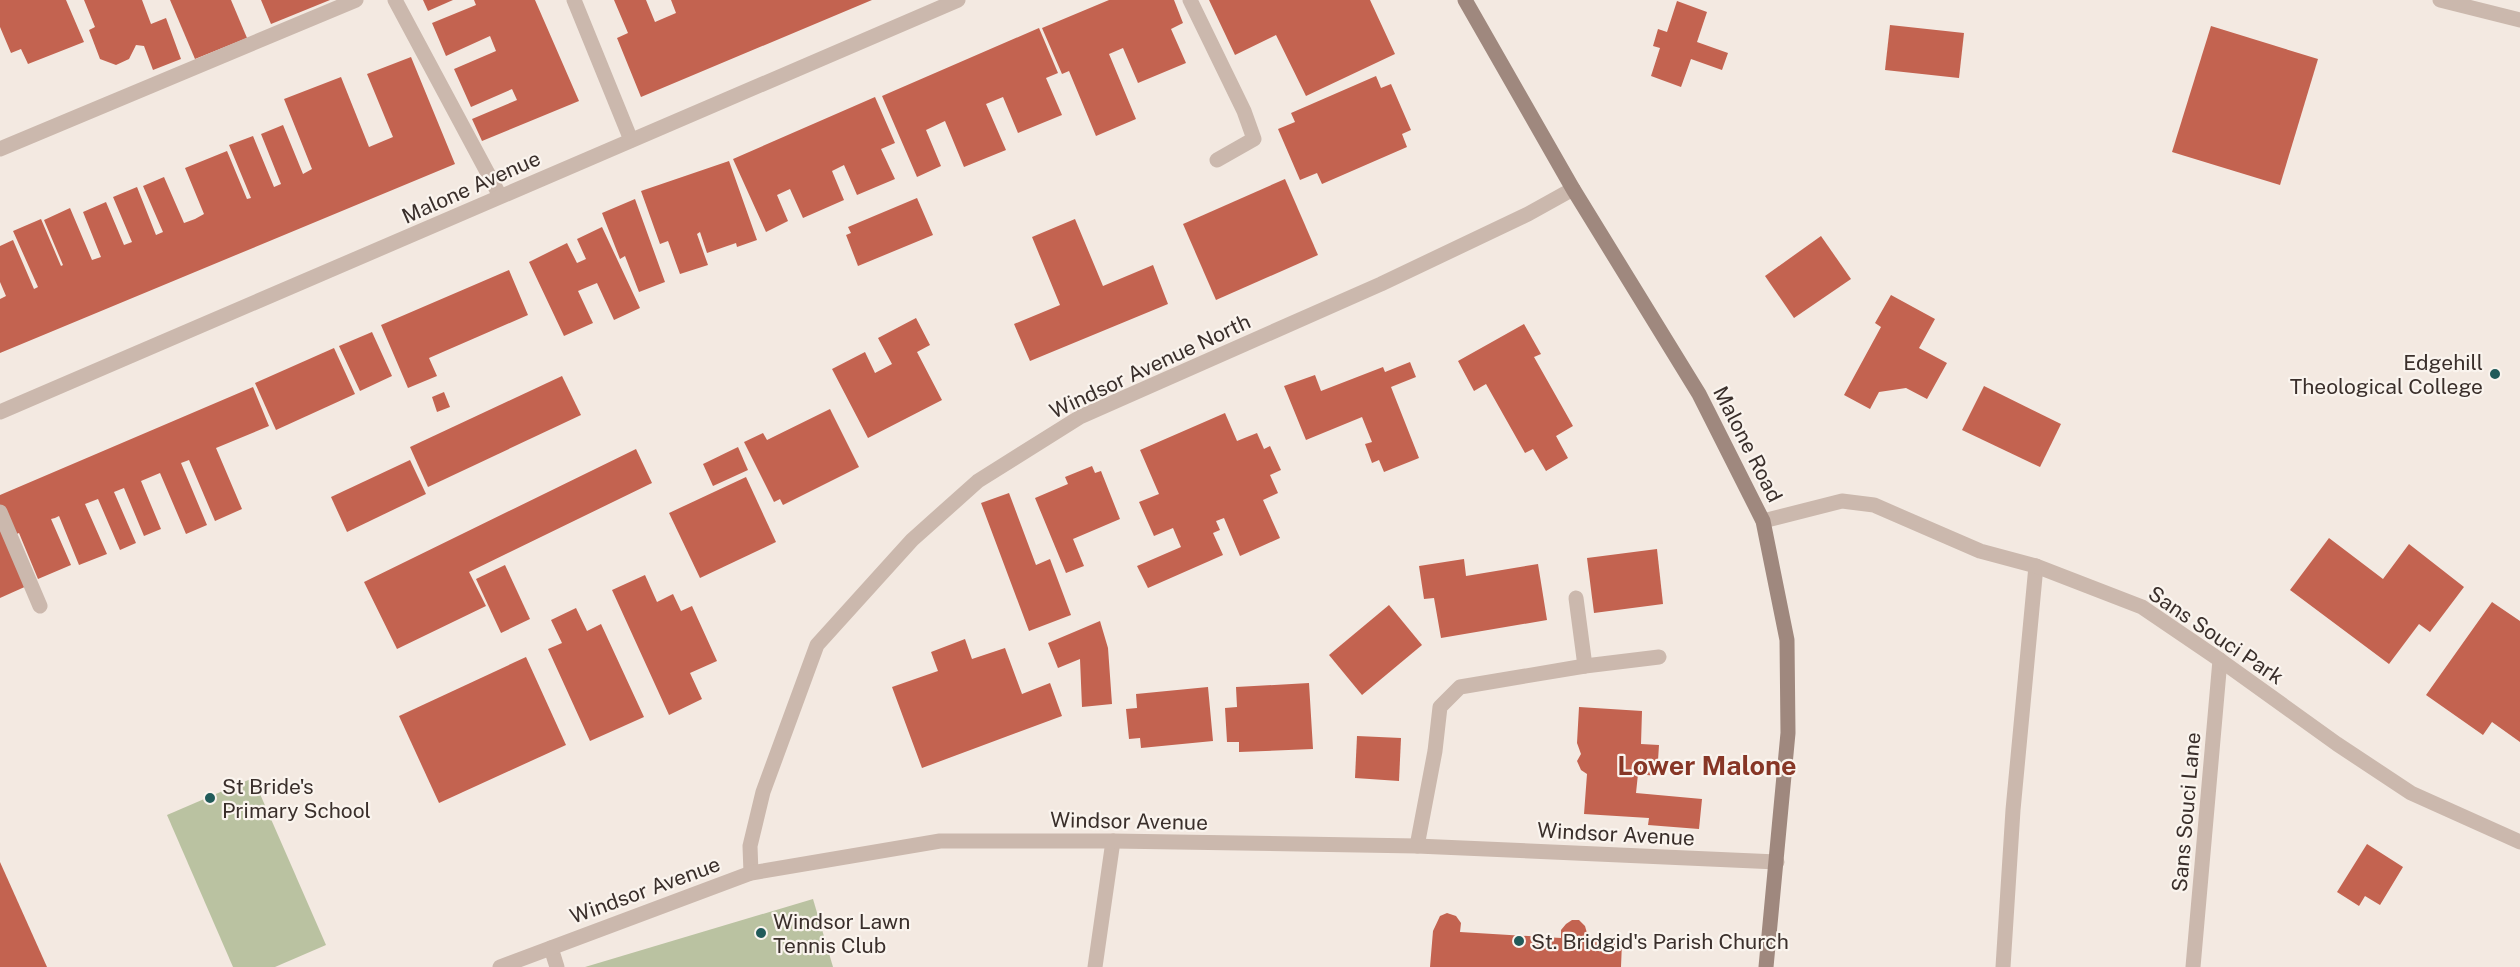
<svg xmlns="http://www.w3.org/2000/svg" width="2520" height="967" font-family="'Public Sans',sans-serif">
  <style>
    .green { fill: #bac2a1 }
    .building { fill: #c36350 }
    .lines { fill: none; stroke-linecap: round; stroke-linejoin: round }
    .service { stroke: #cbb8ad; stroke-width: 15 }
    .minor { stroke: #cbb8ad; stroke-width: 15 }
    .secondary { stroke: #9f887e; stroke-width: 15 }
    .poi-dot { fill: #215b5a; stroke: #faf4ee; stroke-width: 2 }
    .labels { text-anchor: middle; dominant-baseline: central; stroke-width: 4.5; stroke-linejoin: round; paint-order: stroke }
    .street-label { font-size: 21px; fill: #3a2f2b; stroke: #faf4ee }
    .poi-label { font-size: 21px; fill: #3a2f2b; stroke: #faf4ee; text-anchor: start }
    .district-label { font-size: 27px; font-weight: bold; fill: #873626; stroke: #faf4ee }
  </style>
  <rect width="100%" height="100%" fill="#f3e9e1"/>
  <g class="green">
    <path d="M253,778L326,945L275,967H233L167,815Z"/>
    <path d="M813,899L833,967H585Z"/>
  </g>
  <g class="building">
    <path d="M0,0H66L84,42L28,64L21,49L11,53L0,27Z"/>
    <path d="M84,0H142L151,24L166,18L181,59L153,70L144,46L136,45L129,59L116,65L100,59L89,30L95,27Z"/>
    <path d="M170,0H231L247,38L195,59Z"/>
    <path d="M261,0H330L271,24Z"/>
    <path d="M423,0H453L428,11Z"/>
    <path d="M474,0H535L579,101L482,141L472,119L517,100L512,89L471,107L454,69L496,51L490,36L446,56L432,23L476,5Z"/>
    <path d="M614,0H646L655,22L676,13L671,0H872L641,97L617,38L628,33Z"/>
    <path d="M1109,0H1174L1183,23L1171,29L1186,63L1138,83L1123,48L1109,54L1136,119L1096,136L1069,71L1062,74L1042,28Z"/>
    <path d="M1209,0H1370L1395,54L1306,96L1276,35L1235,55Z"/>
    <path d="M1677,1L1707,12L1697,42L1728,53L1722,70L1691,59L1681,87L1651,76L1660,48L1653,46L1658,29L1667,32Z"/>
    <path d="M1890,25L1964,33L1959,78L1885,70Z"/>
    <path d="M2211,26L2318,59L2280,185L2172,152Z"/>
    <path d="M1039,28L1058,73L1046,78L1062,115L1018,133L1003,97L986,104L1006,150L964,167L945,121L926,130L941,166L917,177L882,96Z"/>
    <path d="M411,57L455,164L0,353V299L6,296L0,282V246L13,240L34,289L38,287L13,231L41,219L61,266L63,265L44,220L70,208L92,260L101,257L83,212L106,202L124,245L132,242L113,197L137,187L156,235L163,232L143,186L164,177L184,223L195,219L204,214L185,168L227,151L247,199L251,198L229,145L253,136L274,187L281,184L261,134L283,125L303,174L312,169L284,99L341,77L369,147L393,137L367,74Z"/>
    <path d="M1376,76L1381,88L1391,84L1411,130L1402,134L1407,147L1322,184L1317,173L1300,180L1278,129L1295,122L1291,113Z"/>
    <path d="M875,97L895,143L881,149L895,179L857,195L844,165L832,171L844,200L803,218L790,189L777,195L788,221L766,232L733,159Z"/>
    <path d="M729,161L757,240L737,247L736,243L707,253L700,232L697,234L708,265L680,274L668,241L660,244L641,191Z"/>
    <path d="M1285,179L1318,255L1216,300L1183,224Z"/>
    <path d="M917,198L933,235L858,266L846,235L851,233L848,227Z"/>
    <path d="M635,199L665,282L639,292L625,256L620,259L602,213Z"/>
    <path d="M1075,219L1103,286L1153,265L1168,304L1030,361L1014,324L1060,305L1032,237Z"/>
    <path d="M602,227L640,308L614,320L597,283L578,291L593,323L564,336L529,262L567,243L577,263L586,259L577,239Z"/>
    <path d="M1821,236L1851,279L1794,318L1765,276Z"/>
    <path d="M509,270L528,315L429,358L437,376L408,388L381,325Z"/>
    <path d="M1891,295L1935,319L1919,348L1947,363L1927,399L1906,388L1879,392L1870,409L1844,395L1881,327L1875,323Z"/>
    <path d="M916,318L930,345L917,352L942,400L868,438L832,369L865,352L875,373L892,364L878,338Z"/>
    <path d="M1524,324L1541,354L1534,357L1573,426L1556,436L1568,458L1546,471L1533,449L1525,453L1486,384L1474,391L1458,361Z"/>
    <path d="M372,332L392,376L360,391L339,346Z"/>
    <path d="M334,348L355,394L276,430L255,383Z"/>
    <path d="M1410,362L1416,377L1391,387L1419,458L1384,472L1379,460L1372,463L1365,444L1372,442L1362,417L1306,440L1284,386L1315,375L1321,391L1383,367L1385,372Z"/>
    <path d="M562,376L581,415L428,487L410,447Z"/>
    <path d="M1984,386L2061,424L2040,467L1962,430Z"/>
    <path d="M253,387L269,426L216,448L242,509L215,521L189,460L181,463L207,525L186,534L160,473L141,481L161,529L144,536L124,488L114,492L136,543L120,550L98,499L85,504L107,554L79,565L59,516L55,518L51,519L71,565L38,579L19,533L12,536L0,508V495Z"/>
    <path d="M444,392L450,407L437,412L432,397Z"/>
    <path d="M830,409L859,467L783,505L780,499L774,502L744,442L763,433L767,440Z"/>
    <path d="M1225,413L1237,441L1257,433L1264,449L1270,446L1281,470L1270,475L1278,493L1263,500L1280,538L1240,556L1224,518L1216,521L1220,530L1213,533L1223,555L1148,588L1137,566L1181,547L1173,528L1154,536L1139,502L1159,494L1140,450Z"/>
    <path d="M738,447L748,470L713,486L703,464Z"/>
    <path d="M636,449L652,483L469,572L486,606L397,649L364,582Z"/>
    <path d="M410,460L426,494L347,532L331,497Z"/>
    <path d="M1092,466L1095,473L1101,471L1120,519L1073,539L1084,566L1066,573L1035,498L1068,484L1065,477Z"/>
    <path d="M746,477L776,542L700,578L669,513Z"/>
    <path d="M1009,493L1036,565L1050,559L1071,615L1029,631L981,503Z"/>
    <path d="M0,520L29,585L0,598Z"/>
    <path d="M2329,538L2383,579L2409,544L2464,587L2430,632L2419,624L2389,664L2290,590Z"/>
    <path d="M1657,549L1663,604L1594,613L1587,558Z"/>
    <path d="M1464,559L1466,576L1538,564L1547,620L1441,638L1434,598L1424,599L1419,566Z"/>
    <path d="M505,565L530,619L501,633L476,579Z"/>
    <path d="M645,575L657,602L673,594L681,611L692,606L717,661L690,673L702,699L669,715L612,590Z"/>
    <path d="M2492,602L2520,621V742L2492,722L2483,735L2426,695Z"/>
    <path d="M1389,605L1422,645L1362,695L1329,655Z"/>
    <path d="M576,608L587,631L601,624L644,717L590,741L548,649L562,643L551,620Z"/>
    <path d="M1100,621L1108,648L1112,704L1082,707L1080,659L1058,668L1048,643Z"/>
    <path d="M965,639L972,659L1005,648L1022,694L1050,683L1062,716L922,768L892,687L938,671L931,652Z"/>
    <path d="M526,657L566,745L439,803L399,716Z"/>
    <path d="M1309,683L1313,749L1239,752V742H1227L1225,708L1237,707L1236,687Z"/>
    <path d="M1208,687L1213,741L1141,748L1140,738L1129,739L1126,709L1137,708L1136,694Z"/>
    <path d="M1579,707L1642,711L1641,744L1659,745L1657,776L1638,774L1636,793L1702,799L1699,829L1648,825L1649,818L1584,814L1587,774L1581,770L1577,761L1581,754L1577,743Z"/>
    <path d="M1357,736L1401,738L1399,781L1355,778Z"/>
    <path d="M2367,844L2403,867L2380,905L2365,896L2359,906L2337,892Z"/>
    <path d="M0,862L47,967H0Z"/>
    <path d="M1447,913L1456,916L1461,923L1460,932L1561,938V930L1566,924L1572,920H1579L1585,926L1589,940L1622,942L1621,967H1430L1433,931L1440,916Z"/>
  </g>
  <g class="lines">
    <g class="service">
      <path d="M395,0L500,196"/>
      <path d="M1190,0L1244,111L1254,139L1217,160"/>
      <path d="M0,149L356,0"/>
      <path d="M0,512L40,606"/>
      <path d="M551,948L557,967"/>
      <path d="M1095,967L1113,841"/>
      <path d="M2003,967L2013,810L2036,566"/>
      <path d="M2193,967L2220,660"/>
    </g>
    <g class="minor">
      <path d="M574,0L631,140"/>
      <path d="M2440,0L2520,20"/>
      <path d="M0,412L958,0"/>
      <path d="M1763,521L1842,501L1874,505L1980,551L2036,566L2142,607L2220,660L2337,744L2411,793L2520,842"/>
      <path d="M1576,598L1585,666"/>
      <path d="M1417,846L1435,751L1440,707L1460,687L1585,666L1659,657"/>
      <path d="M751,873L750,846L763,792L817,645L912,540L978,481L1080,417L1381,284L1528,214L1573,189"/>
      <path d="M500,967L751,873L940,841H1113L1417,846L1777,862"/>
    </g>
    <path class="secondary" d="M1465,0L1573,189L1699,394L1763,521L1787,640L1788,733L1766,967"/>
  </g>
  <g class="poi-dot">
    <circle cx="2495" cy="374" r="6"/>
    <circle cx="210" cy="798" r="6"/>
    <circle cx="761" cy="933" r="6"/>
    <circle cx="1519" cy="941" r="6"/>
  </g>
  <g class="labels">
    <g class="street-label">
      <text transform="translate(471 187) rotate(-24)">Malone Avenue</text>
      <text transform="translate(1150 366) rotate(-25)">Windsor Avenue North</text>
      <text transform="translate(1748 444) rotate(63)">Malone Road</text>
      <text transform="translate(2216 635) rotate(34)">Sans Souci Park</text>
      <text transform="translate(2186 812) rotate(-85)">Sans Souci Lane</text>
      <text transform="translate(1129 821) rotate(1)">Windsor Avenue</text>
      <text transform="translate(1616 834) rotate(3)">Windsor Avenue</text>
      <text transform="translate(645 890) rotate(-20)">Windsor Avenue</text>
    </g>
    <g class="poi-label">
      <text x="2483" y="362" text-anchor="end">Edgehill<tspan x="2483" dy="24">Theological College</tspan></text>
      <text x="222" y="786">St Bride's<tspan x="222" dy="24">Primary School</tspan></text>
      <text x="773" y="921">Windsor Lawn<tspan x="773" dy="24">Tennis Club</tspan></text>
      <text x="1531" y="941">St. Bridgid's Parish Church</text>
    </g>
    <g class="district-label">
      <text x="1707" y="765">Lower Malone</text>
    </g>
  </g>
</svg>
